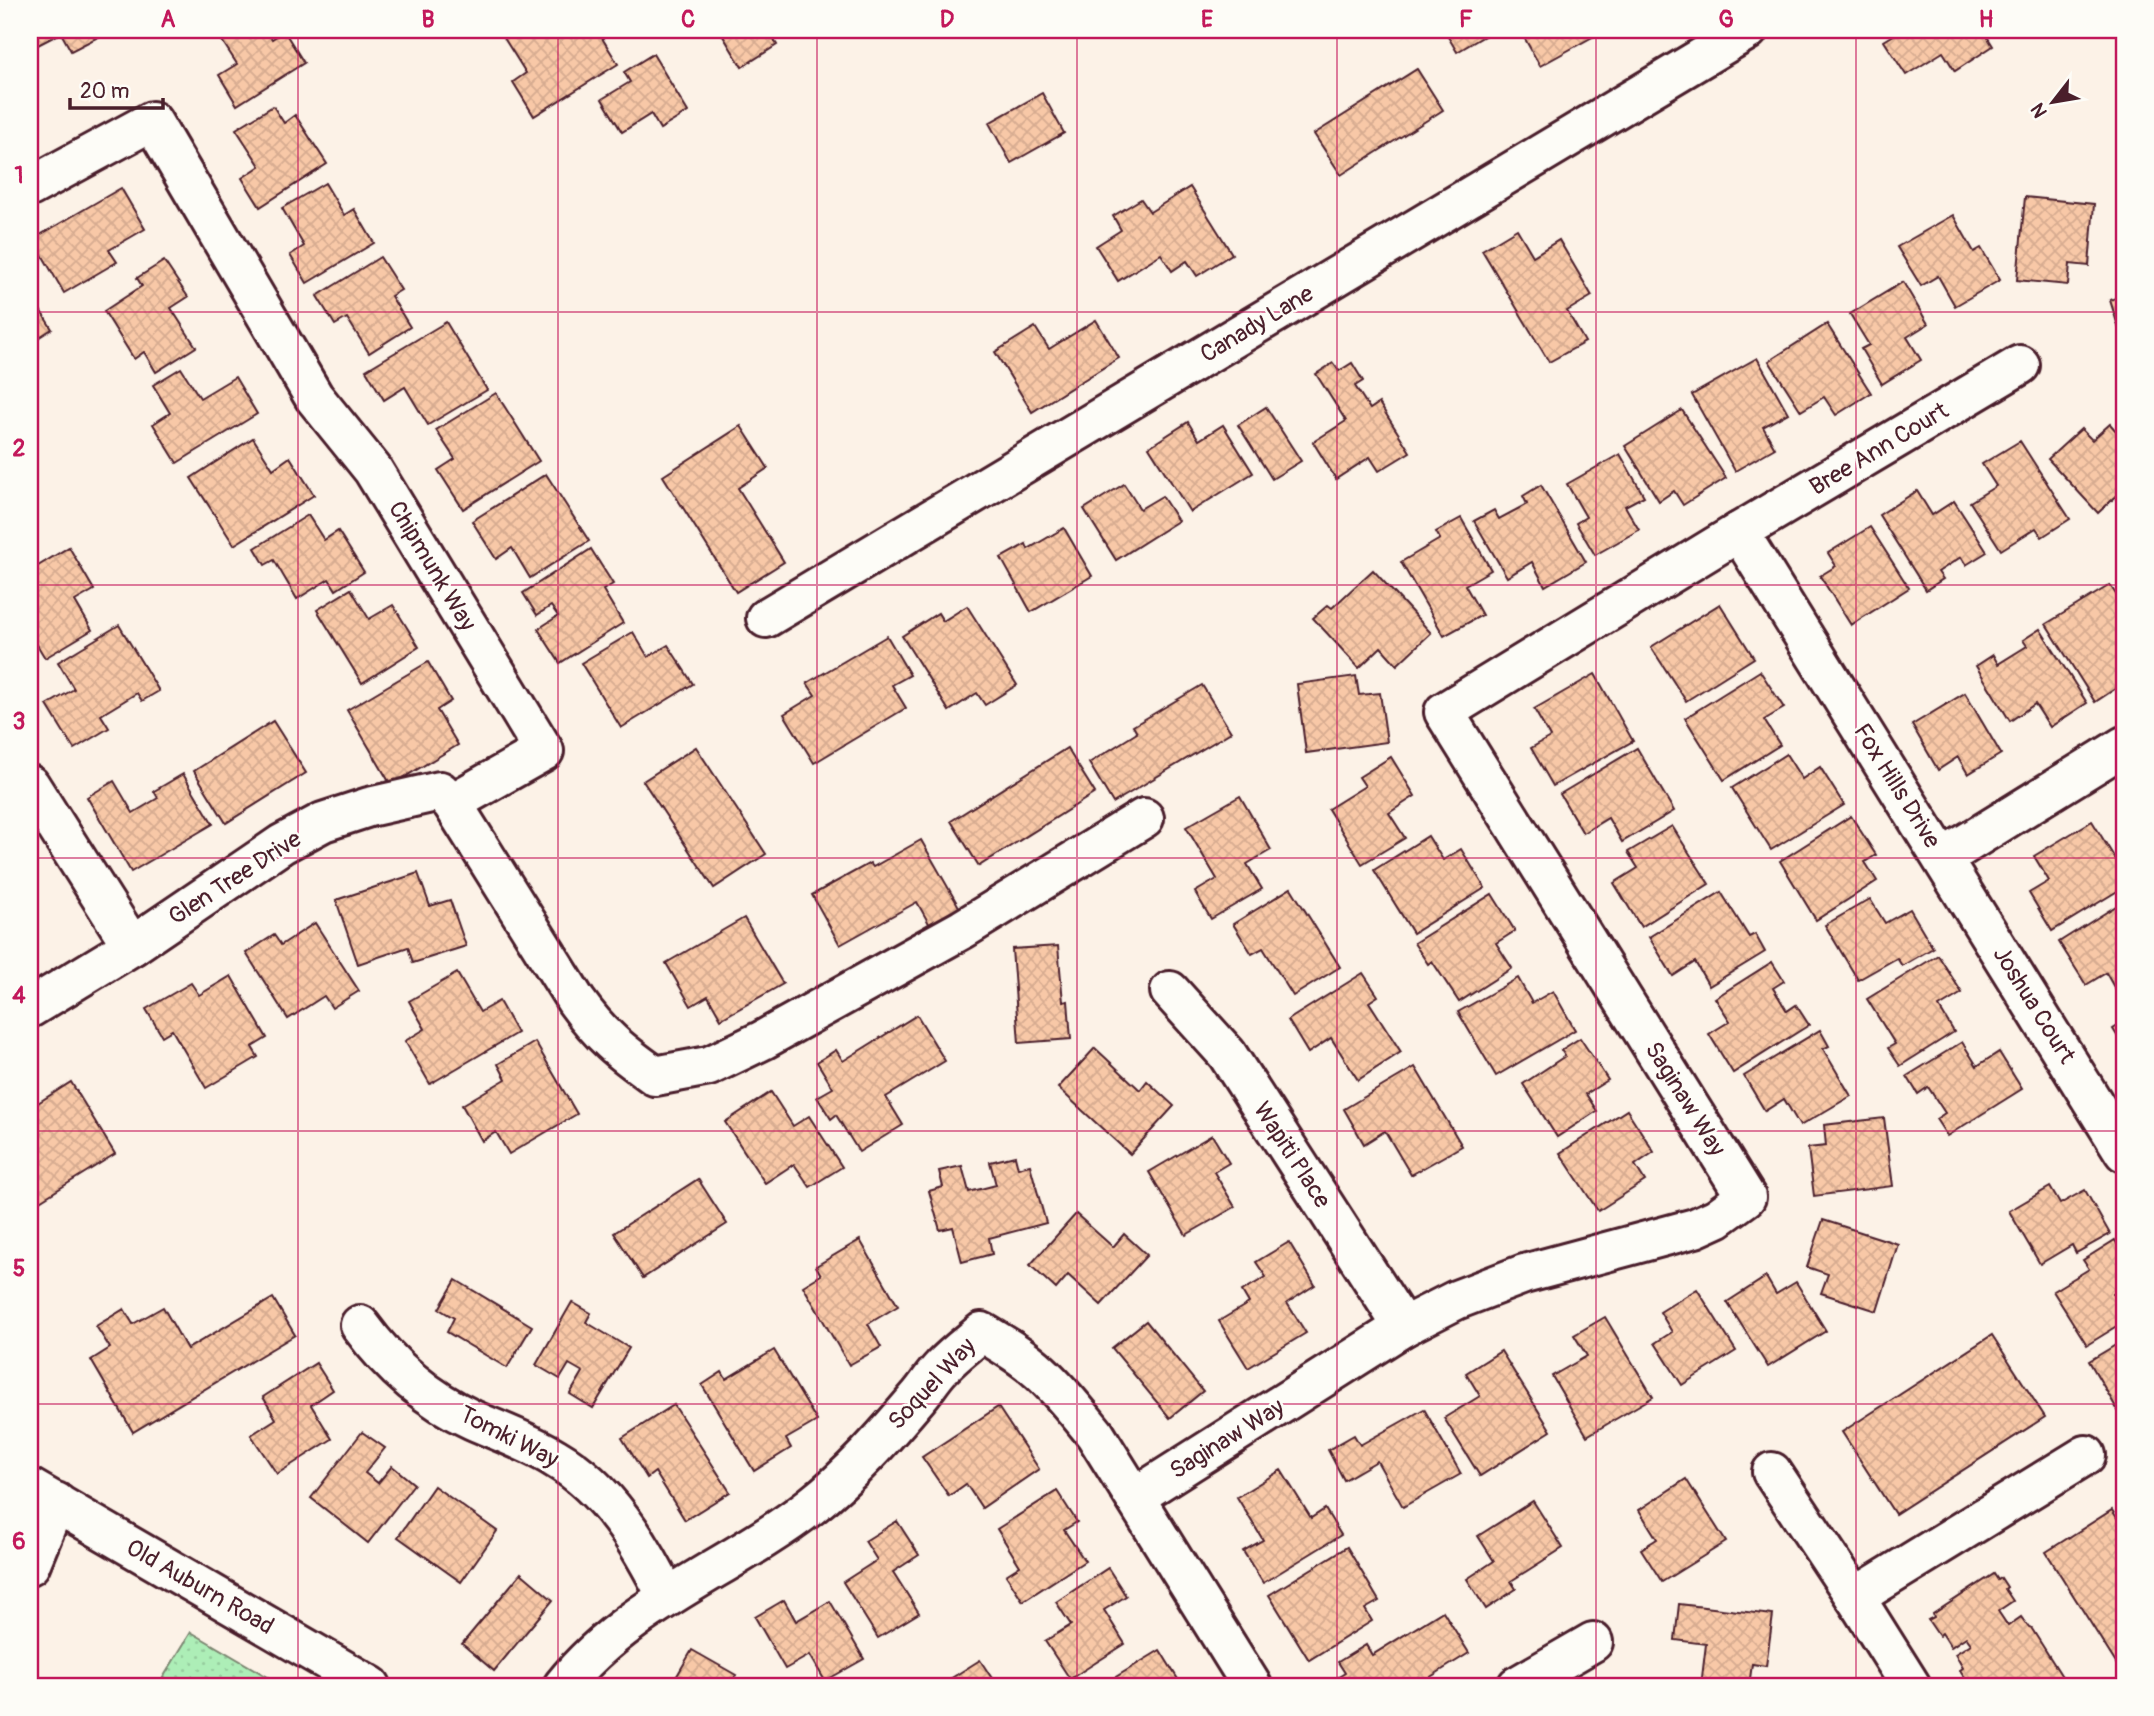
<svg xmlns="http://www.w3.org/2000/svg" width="2154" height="1716" font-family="Pangolin,sans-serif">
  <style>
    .green { fill: url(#green-dots); stroke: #7c8671; stroke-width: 2 }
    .building { fill: url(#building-cross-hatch); stroke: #4a1f2b; stroke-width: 2 }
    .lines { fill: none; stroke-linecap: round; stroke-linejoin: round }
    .minor-casing { stroke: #4a1f2b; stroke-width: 44 }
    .major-casing { stroke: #4a1f2b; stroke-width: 44 }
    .minor { stroke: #fdfcf7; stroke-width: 38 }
    .major { stroke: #fdfcf7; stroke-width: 38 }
    .grid { fill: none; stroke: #c2185b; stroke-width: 2; stroke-opacity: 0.55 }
    .labels { text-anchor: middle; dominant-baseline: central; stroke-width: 5; stroke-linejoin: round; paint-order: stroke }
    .street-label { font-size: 24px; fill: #4a1f2b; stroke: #fdfcf7 }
    .neatline { fill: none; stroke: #c2185b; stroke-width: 2.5 }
    .grid-label { font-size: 23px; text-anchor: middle; font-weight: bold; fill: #c2185b }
  </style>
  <defs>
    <pattern id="green-dots" width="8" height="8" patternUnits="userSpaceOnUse" patternTransform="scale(1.75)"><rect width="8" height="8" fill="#adeeb7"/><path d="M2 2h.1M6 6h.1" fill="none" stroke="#96cc9e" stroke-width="1.8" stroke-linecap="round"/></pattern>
    <pattern id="building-cross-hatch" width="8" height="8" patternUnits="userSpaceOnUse" patternTransform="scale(1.75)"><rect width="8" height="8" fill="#f8c8a7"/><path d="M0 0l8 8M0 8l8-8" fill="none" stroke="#d6ab90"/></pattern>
  </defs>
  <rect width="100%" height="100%" fill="#fcf2e7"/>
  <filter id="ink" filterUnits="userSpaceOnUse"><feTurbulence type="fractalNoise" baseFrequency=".0143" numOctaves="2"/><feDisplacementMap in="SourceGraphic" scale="14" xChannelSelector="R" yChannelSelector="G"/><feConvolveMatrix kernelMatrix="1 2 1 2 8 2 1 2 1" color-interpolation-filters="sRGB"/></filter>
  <g filter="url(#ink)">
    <path class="green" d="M191,1632L283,1686H158Z"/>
    <g class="building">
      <path d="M30,30H100L102,35L71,51L61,33L30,49Z"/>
      <path d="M215,30H266L272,39L284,31L304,63L237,105L219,75L237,64Z"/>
      <path d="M499,30H570L574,36L584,30H597L618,64L534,116L513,82L526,73Z"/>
      <path d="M734,30H768L777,45L742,67L723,36Z"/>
      <path d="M1444,30H1490L1491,32L1457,52Z"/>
      <path d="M1520,30H1605L1540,66Z"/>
      <path d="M1902,30H1983L1993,46L1955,71L1943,52L1906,75L1884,41Z"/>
      <path d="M653,54L688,112L660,129L651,114L622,132L602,99L630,82L624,72Z"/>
      <path d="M1417,69L1443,110L1341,175L1314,134Z"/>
      <path d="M1042,93L1064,133L1011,163L989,123Z"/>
      <path d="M273,106L284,123L295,115L327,164L260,207L242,178L260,166L236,129Z"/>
      <path d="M325,183L344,215L354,209L374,243L307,283L290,255L304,246L282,208Z"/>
      <path d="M1190,187L1232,254L1197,276L1187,261L1172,271L1161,254L1118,281L1096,246L1121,230L1113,216L1141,199L1150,212Z"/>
      <path d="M121,188L145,229L109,250L117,262L64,293L33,239Z"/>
      <path d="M2025,197L2094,204L2089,266L2070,264L2068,285L2017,280Z"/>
      <path d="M1953,215L1974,252L1981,248L2000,280L1955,306L1938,276L1921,286L1897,247Z"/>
      <path d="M1517,229L1533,256L1559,240L1592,296L1567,311L1585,342L1549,362L1482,250Z"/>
      <path d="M380,257L401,290L391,296L410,327L369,353L347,318L335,325L317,296Z"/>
      <path d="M164,261L188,297L171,308L196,347L156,372L144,352L134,359L104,311L142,286L137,278Z"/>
      <path d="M1903,282L1928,324L1907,337L1921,360L1882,384L1861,349L1869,345L1850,314Z"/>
      <path d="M30,294L52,329L30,343Z"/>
      <path d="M2124,295V342H2123L2110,300Z"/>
      <path d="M1096,320L1119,358L1032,412L995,352L1035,327L1049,349Z"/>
      <path d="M446,322L487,390L428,425L405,387L384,400L366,370Z"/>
      <path d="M1827,324L1871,393L1836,415L1824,397L1801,411L1769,361Z"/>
      <path d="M1757,358L1788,413L1763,427L1775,448L1735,471L1692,395Z"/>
      <path d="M1333,363L1339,371L1352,363L1363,381L1355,386L1370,409L1379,403L1410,452L1379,471L1370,457L1336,479L1313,442L1346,421L1316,374Z"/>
      <path d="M181,368L200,398L235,377L257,414L177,463L153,424L170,413L153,385Z"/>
      <path d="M496,393L539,461L463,509L438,470L455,459L436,430Z"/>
      <path d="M1266,407L1301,461L1272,479L1238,425Z"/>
      <path d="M1682,410L1726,478L1683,505L1674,491L1659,501L1625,446Z"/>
      <path d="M1188,422L1199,440L1223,425L1253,473L1190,512L1149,447Z"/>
      <path d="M2110,424L2124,440V489L2098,513L2048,459L2081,429L2092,440Z"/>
      <path d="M741,426L768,468L738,488L784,562L736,592L663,476Z"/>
      <path d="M253,438L273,469L290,457L314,495L234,545L191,478Z"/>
      <path d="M2020,441L2070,519L2042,537L2036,528L2001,550L1970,502L1996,486L1982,464Z"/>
      <path d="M1620,454L1644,496L1625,506L1639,530L1595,555L1576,523L1586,517L1567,484Z"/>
      <path d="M546,474L589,541L530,578L512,548L496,559L472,521Z"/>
      <path d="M1124,484L1140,509L1162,496L1178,521L1116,560L1084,509Z"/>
      <path d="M1541,485L1586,562L1545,586L1532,562L1507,577L1474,521L1494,510L1499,519L1527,504L1523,496Z"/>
      <path d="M1917,491L1932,515L1954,501L1987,552L1966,565L1961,557L1938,572L1943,579L1926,590L1879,515Z"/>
      <path d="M308,515L324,540L338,531L364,572L336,590L329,579L297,599L274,560L265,565L255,548Z"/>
      <path d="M1461,518L1491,570L1465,585L1482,615L1444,636L1401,562L1440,539L1436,532Z"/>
      <path d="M1870,527L1909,588L1851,625L1820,576L1836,566L1828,553Z"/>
      <path d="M1064,528L1092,576L1031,612L1001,558L1026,544L1028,549Z"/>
      <path d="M69,547L94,590L75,601L92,630L45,658L30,633V571Z"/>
      <path d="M591,549L613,584L603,590L623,623L560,663L538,629L558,616L551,606L537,615L523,593Z"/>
      <path d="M1373,570L1431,633L1397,665L1381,647L1359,668L1313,618L1328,605L1332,608Z"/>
      <path d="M2110,585L2124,607V655L2120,658L2124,665V683L2095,702L2046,624Z"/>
      <path d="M351,589L369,619L393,605L419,647L362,683L317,610Z"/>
      <path d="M1720,604L1754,658L1686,701L1651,647Z"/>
      <path d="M967,606L1017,685L985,705L977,693L949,711L902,636L938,613L943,621Z"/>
      <path d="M119,625L159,691L142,701L137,693L101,715L109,728L74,749L47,705L74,689L58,662Z"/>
      <path d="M2040,629L2087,703L2050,727L2035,704L2010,721L1976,666L1993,655L1998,664L2027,646L2023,640Z"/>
      <path d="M633,632L648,657L668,645L693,684L621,728L581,663Z"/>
      <path d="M887,636L910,675L892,685L906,708L814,763L784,714L815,695L807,683Z"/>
      <path d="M428,662L451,701L437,710L458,745L391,785L347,710Z"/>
      <path d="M1760,671L1784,708L1764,720L1780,745L1724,780L1685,718Z"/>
      <path d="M1595,674L1633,741L1553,786L1531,748L1550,737L1534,709Z"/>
      <path d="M1356,676L1359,695L1380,693L1387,742L1306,753L1297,684Z"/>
      <path d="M1202,685L1231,732L1113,803L1089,763L1137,733L1133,726Z"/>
      <path d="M1965,693L2001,754L1968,774L1958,757L1938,770L1912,725Z"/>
      <path d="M273,721L306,773L226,823L194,771Z"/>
      <path d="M696,747L766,854L714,888L643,781Z"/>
      <path d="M1067,748L1095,793L979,866L951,821Z"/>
      <path d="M1637,748L1674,811L1622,842L1608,818L1583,833L1560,794Z"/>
      <path d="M1786,754L1802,779L1820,767L1844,805L1771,850L1732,788Z"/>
      <path d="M1391,757L1415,796L1389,813L1405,838L1362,864L1328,809L1365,786L1359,777Z"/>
      <path d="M183,774L213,824L131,872L87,797L114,781L133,813L158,798L154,791Z"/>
      <path d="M1240,796L1271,850L1247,864L1262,889L1211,919L1195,892L1217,879L1186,827Z"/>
      <path d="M1851,816L1876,855L1865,862L1877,881L1816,920L1780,861Z"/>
      <path d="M2092,821L2124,873V887L2052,931L2029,893L2049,881L2034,856Z"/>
      <path d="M1672,826L1709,884L1641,927L1614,883L1638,868L1628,852Z"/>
      <path d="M1428,836L1443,860L1461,849L1485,888L1413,933L1374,870Z"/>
      <path d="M921,840L962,912L932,929L917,902L840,945L812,895L870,863L873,867Z"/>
      <path d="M418,873L430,906L450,900L466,946L413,963L408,947L358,964L336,900Z"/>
      <path d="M1291,888L1340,967L1293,996L1263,948L1252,954L1233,924Z"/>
      <path d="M1721,892L1749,937L1755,934L1765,952L1709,986L1695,962L1673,976L1649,937Z"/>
      <path d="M1492,894L1515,931L1496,943L1512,968L1459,1002L1432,961L1428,964L1414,943Z"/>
      <path d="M1870,899L1885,923L1910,909L1933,948L1902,966L1897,958L1858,980L1825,925Z"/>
      <path d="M2124,901V983L2115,989L2106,973L2086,985L2059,942Z"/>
      <path d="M744,918L783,984L721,1019L708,996L691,1006L666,963Z"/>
      <path d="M315,923L359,991L332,1008L324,996L288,1019L246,953L274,935L281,945Z"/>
      <path d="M1058,946L1063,1002L1068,1001L1071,1039L1019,1043L1012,949Z"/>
      <path d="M1938,955L1962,993L1939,1007L1954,1032L1900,1066L1888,1048L1895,1044L1867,999Z"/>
      <path d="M1772,962L1784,981L1773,988L1787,1011L1796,1005L1809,1025L1733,1073L1709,1034L1730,1021L1715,998Z"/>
      <path d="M457,973L480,1012L499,1001L517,1033L430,1084L405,1041L425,1029L409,1001Z"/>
      <path d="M1363,973L1378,996L1369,1002L1401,1052L1358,1080L1331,1038L1308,1053L1288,1020Z"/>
      <path d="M231,976L267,1038L252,1047L258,1057L206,1088L172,1030L162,1036L146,1009L191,983L199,995Z"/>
      <path d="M1518,978L1532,1003L1553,991L1575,1030L1496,1076L1458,1012Z"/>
      <path d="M917,1015L945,1061L886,1097L903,1125L859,1152L836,1115L831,1119L817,1097L833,1088L817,1062L836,1050L843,1061Z"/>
      <path d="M2124,1022V1047L2113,1029Z"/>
      <path d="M1820,1030L1829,1046L1823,1049L1851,1096L1800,1126L1784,1099L1765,1111L1744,1076Z"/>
      <path d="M1580,1038L1608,1080L1586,1094L1597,1111L1557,1137L1523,1084L1565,1056L1561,1050Z"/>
      <path d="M535,1042L577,1114L509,1154L496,1132L482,1141L462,1105L506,1079L498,1064Z"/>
      <path d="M1962,1042L1977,1066L1999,1052L2022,1089L1947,1136L1936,1119L1945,1113L1928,1087L1918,1094L1907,1076Z"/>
      <path d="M1095,1048L1140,1090L1147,1081L1174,1106L1130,1154L1058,1088Z"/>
      <path d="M1415,1067L1462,1146L1411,1175L1385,1131L1364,1144L1344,1109Z"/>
      <path d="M71,1082L115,1154L30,1207V1108Z"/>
      <path d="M771,1092L793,1126L809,1116L842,1167L810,1187L794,1164L765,1183L725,1122Z"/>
      <path d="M1627,1110L1654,1152L1635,1165L1645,1181L1598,1211L1560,1153Z"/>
      <path d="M1884,1118L1893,1186L1814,1196L1808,1148L1826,1146L1824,1125Z"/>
      <path d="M1212,1135L1229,1163L1214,1172L1235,1207L1186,1235L1149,1172Z"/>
      <path d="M1015,1156L1018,1168L1030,1165L1046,1223L989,1238L992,1254L962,1262L953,1227L940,1230L929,1191L943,1187L939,1171L962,1166L969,1192L996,1185L990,1162Z"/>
      <path d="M698,1179L727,1224L643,1278L614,1233Z"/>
      <path d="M2050,1187L2060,1204L2085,1190L2110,1234L2076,1253L2072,1245L2040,1264L2009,1211Z"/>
      <path d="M1076,1214L1113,1247L1124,1234L1147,1255L1101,1305L1068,1275L1056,1289L1030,1265Z"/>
      <path d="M1823,1220L1898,1244L1877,1311L1821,1293L1828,1274L1807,1267Z"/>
      <path d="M860,1240L898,1306L868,1324L881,1347L849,1365L803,1286L821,1275L816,1266Z"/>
      <path d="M2115,1240L2124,1256V1287L2113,1294L2124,1312V1322L2087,1345L2053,1291L2089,1269L2083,1260Z"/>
      <path d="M1289,1242L1315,1285L1287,1303L1306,1333L1248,1368L1219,1321L1249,1303L1242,1291L1266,1277L1256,1262Z"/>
      <path d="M1766,1277L1776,1294L1796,1282L1826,1331L1768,1367L1727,1302Z"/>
      <path d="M456,1280L532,1326L507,1368L447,1332L454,1318L439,1309Z"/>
      <path d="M1697,1289L1736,1351L1682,1385L1655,1343L1672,1332L1660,1312Z"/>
      <path d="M273,1298L295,1335L133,1432L91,1360L110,1348L96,1326L124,1309L133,1324L163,1307L187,1349Z"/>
      <path d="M572,1302L591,1313L586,1322L629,1348L593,1408L570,1394L583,1372L569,1364L560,1379L536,1365Z"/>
      <path d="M1605,1317L1653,1397L1587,1436L1552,1376L1587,1356L1574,1335Z"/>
      <path d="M1146,1321L1203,1391L1170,1418L1112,1348Z"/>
      <path d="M1992,1335L2045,1417L1895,1514L1842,1432Z"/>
      <path d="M2124,1340V1421L2089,1361Z"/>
      <path d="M774,1350L817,1421L786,1439L791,1448L754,1471L702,1385L722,1372L726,1379Z"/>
      <path d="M1501,1351L1551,1431L1480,1476L1444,1418L1480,1396L1466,1373Z"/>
      <path d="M316,1363L333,1390L311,1405L332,1439L277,1474L251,1435L276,1419L263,1397Z"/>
      <path d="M674,1405L730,1492L685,1520L655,1472L647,1478L622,1438Z"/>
      <path d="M998,1407L1039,1469L982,1508L966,1484L949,1496L922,1457Z"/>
      <path d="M1424,1409L1461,1474L1403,1507L1377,1461L1344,1480L1328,1450L1354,1435L1360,1445Z"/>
      <path d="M362,1432L385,1448L365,1473L378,1483L392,1466L414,1484L368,1543L311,1498Z"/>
      <path d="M1281,1470L1311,1518L1325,1509L1341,1535L1263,1583L1243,1551L1263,1540L1237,1497Z"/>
      <path d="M1686,1479L1726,1542L1662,1582L1641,1549L1657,1539L1639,1510Z"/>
      <path d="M434,1486L497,1531L461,1582L398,1537Z"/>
      <path d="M1057,1491L1077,1522L1064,1530L1085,1561L1023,1601L1006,1575L1020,1566L997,1529Z"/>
      <path d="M1533,1501L1563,1548L1511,1581L1516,1589L1486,1609L1467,1579L1494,1561L1478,1536Z"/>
      <path d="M2112,1510L2124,1529V1676L2046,1552Z"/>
      <path d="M897,1521L919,1555L893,1572L919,1613L878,1638L843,1582L877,1560L865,1541Z"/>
      <path d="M1347,1547L1379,1601L1365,1609L1372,1621L1309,1660L1269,1595Z"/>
      <path d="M1108,1568L1126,1596L1104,1610L1125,1644L1070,1679L1045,1641L1071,1625L1056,1602Z"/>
      <path d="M521,1573L553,1600L494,1671L462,1644Z"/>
      <path d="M1994,1574L1998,1580L2001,1578L2007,1587L2005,1589L2013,1601L1998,1611L2008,1626L2021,1617L2029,1628L2032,1629L2068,1686H1973L1975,1685L1974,1683L1970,1685L1960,1670L1963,1668L1955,1654L1971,1644L1966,1637L1951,1647L1942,1633L1939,1636L1928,1620L1934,1617L1933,1614Z"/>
      <path d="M784,1600L796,1621L830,1601L864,1659L825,1681L810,1655L785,1669L755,1617Z"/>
      <path d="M1679,1604L1773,1615L1766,1666L1752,1664L1749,1686H1701L1706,1644L1675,1640Z"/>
      <path d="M1443,1611L1469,1653L1416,1686H1324L1345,1673L1338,1662L1366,1645L1372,1655Z"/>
      <path d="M692,1650L736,1675L729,1686H671Z"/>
      <path d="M1160,1650L1179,1681L1170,1686H1101Z"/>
      <path d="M980,1660L997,1686H943L942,1684Z"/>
    </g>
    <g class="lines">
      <defs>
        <g id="minor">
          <path d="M30,187L152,121L314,397L373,470L544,751L452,803"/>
          <path d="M1739,532L2124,1152"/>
          <path d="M766,618L1748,30"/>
          <path d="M30,785L132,946"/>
          <path d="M1943,858L2124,746"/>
          <path d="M1170,991L1227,1054L1403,1327"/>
          <path d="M30,1008L132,946L282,844L323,822L369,807L440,791L452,803L576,1001C601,1036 620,1051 655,1076L709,1066L763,1040L963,929L1144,818"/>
          <path d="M360,1325C389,1365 427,1399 473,1420C500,1432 529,1442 555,1458C608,1489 640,1543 667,1597"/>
          <path d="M1772,1472L1855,1597"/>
          <path d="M1135,1497L1403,1327L1456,1300L1524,1274L1695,1228L1717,1218L1746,1197L1444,712L1739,532L2020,365"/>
          <path d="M563,1686C628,1604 730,1569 811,1506C851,1475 886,1435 919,1396C927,1387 933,1376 942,1367C954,1354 969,1343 982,1332C1002,1344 1023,1356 1040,1372C1061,1391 1078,1413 1095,1434L1252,1686"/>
          <path d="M1517,1686L1593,1642"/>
          <path d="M1911,1686L1855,1597L2086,1455"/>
        </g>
        <g id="major">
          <path d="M30,1488L371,1686"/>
          <path d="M30,1565L56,1502"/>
        </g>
      </defs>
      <use href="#minor" class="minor-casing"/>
      <use href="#major" class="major-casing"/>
      <use href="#minor" class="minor"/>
      <use href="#major" class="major"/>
    </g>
  </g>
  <path class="grid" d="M298,30V1686M558,30V1686M817,30V1686M1077,30V1686M1337,30V1686M1596,30V1686M1856,30V1686M30,312H2124M30,585H2124M30,858H2124M30,1131H2124M30,1404H2124"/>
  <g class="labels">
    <g class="street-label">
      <text transform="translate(1257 324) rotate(-31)">Canady Lane</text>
      <text transform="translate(1879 449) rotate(-31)">Bree Ann Court</text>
      <text transform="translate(432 566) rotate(59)">Chipmunk Way</text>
      <text transform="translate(1897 786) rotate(58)">Fox Hills Drive</text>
      <text transform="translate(235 878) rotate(-33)">Glen Tree Drive</text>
      <text transform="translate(2034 1005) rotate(58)">Joshua Court</text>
      <text transform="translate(1685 1099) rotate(58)">Saginaw Way</text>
      <text transform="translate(1292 1155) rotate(57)">Wapiti Place</text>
      <text transform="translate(932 1384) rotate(-47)">Soquel Way</text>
      <text transform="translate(509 1437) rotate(27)">Tomki Way</text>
      <text transform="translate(1227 1439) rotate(-32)">Saginaw Way</text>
      <text transform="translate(200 1587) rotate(30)">Old Auburn Road</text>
    </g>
  </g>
  <rect width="2154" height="1716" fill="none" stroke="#fdfcf7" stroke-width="77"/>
  <g transform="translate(2053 102) rotate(239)" stroke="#fdfcf7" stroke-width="5" paint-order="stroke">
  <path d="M0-5L12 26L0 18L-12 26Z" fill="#4a1f2b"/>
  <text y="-10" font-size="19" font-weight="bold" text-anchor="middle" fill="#4a1f2b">N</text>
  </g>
  <path d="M70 98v10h93v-10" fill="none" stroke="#4a1f2b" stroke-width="3.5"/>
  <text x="80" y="98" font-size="21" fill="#4a1f2b" stroke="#fdfcf7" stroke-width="5" paint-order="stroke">20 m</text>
  <rect x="38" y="38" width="2078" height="1640" class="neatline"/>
  <g class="grid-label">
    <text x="168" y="27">A</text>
    <text x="428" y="27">B</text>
    <text x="688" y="27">C</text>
    <text x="947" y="27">D</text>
    <text x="1207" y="27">E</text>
    <text x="1466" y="27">F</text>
    <text x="1726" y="27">G</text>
    <text x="1986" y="27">H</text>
    <text x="19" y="183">1</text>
    <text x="19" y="456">2</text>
    <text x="19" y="729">3</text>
    <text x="19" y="1003">4</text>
    <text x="19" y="1276">5</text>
    <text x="19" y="1549">6</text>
  </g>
</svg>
